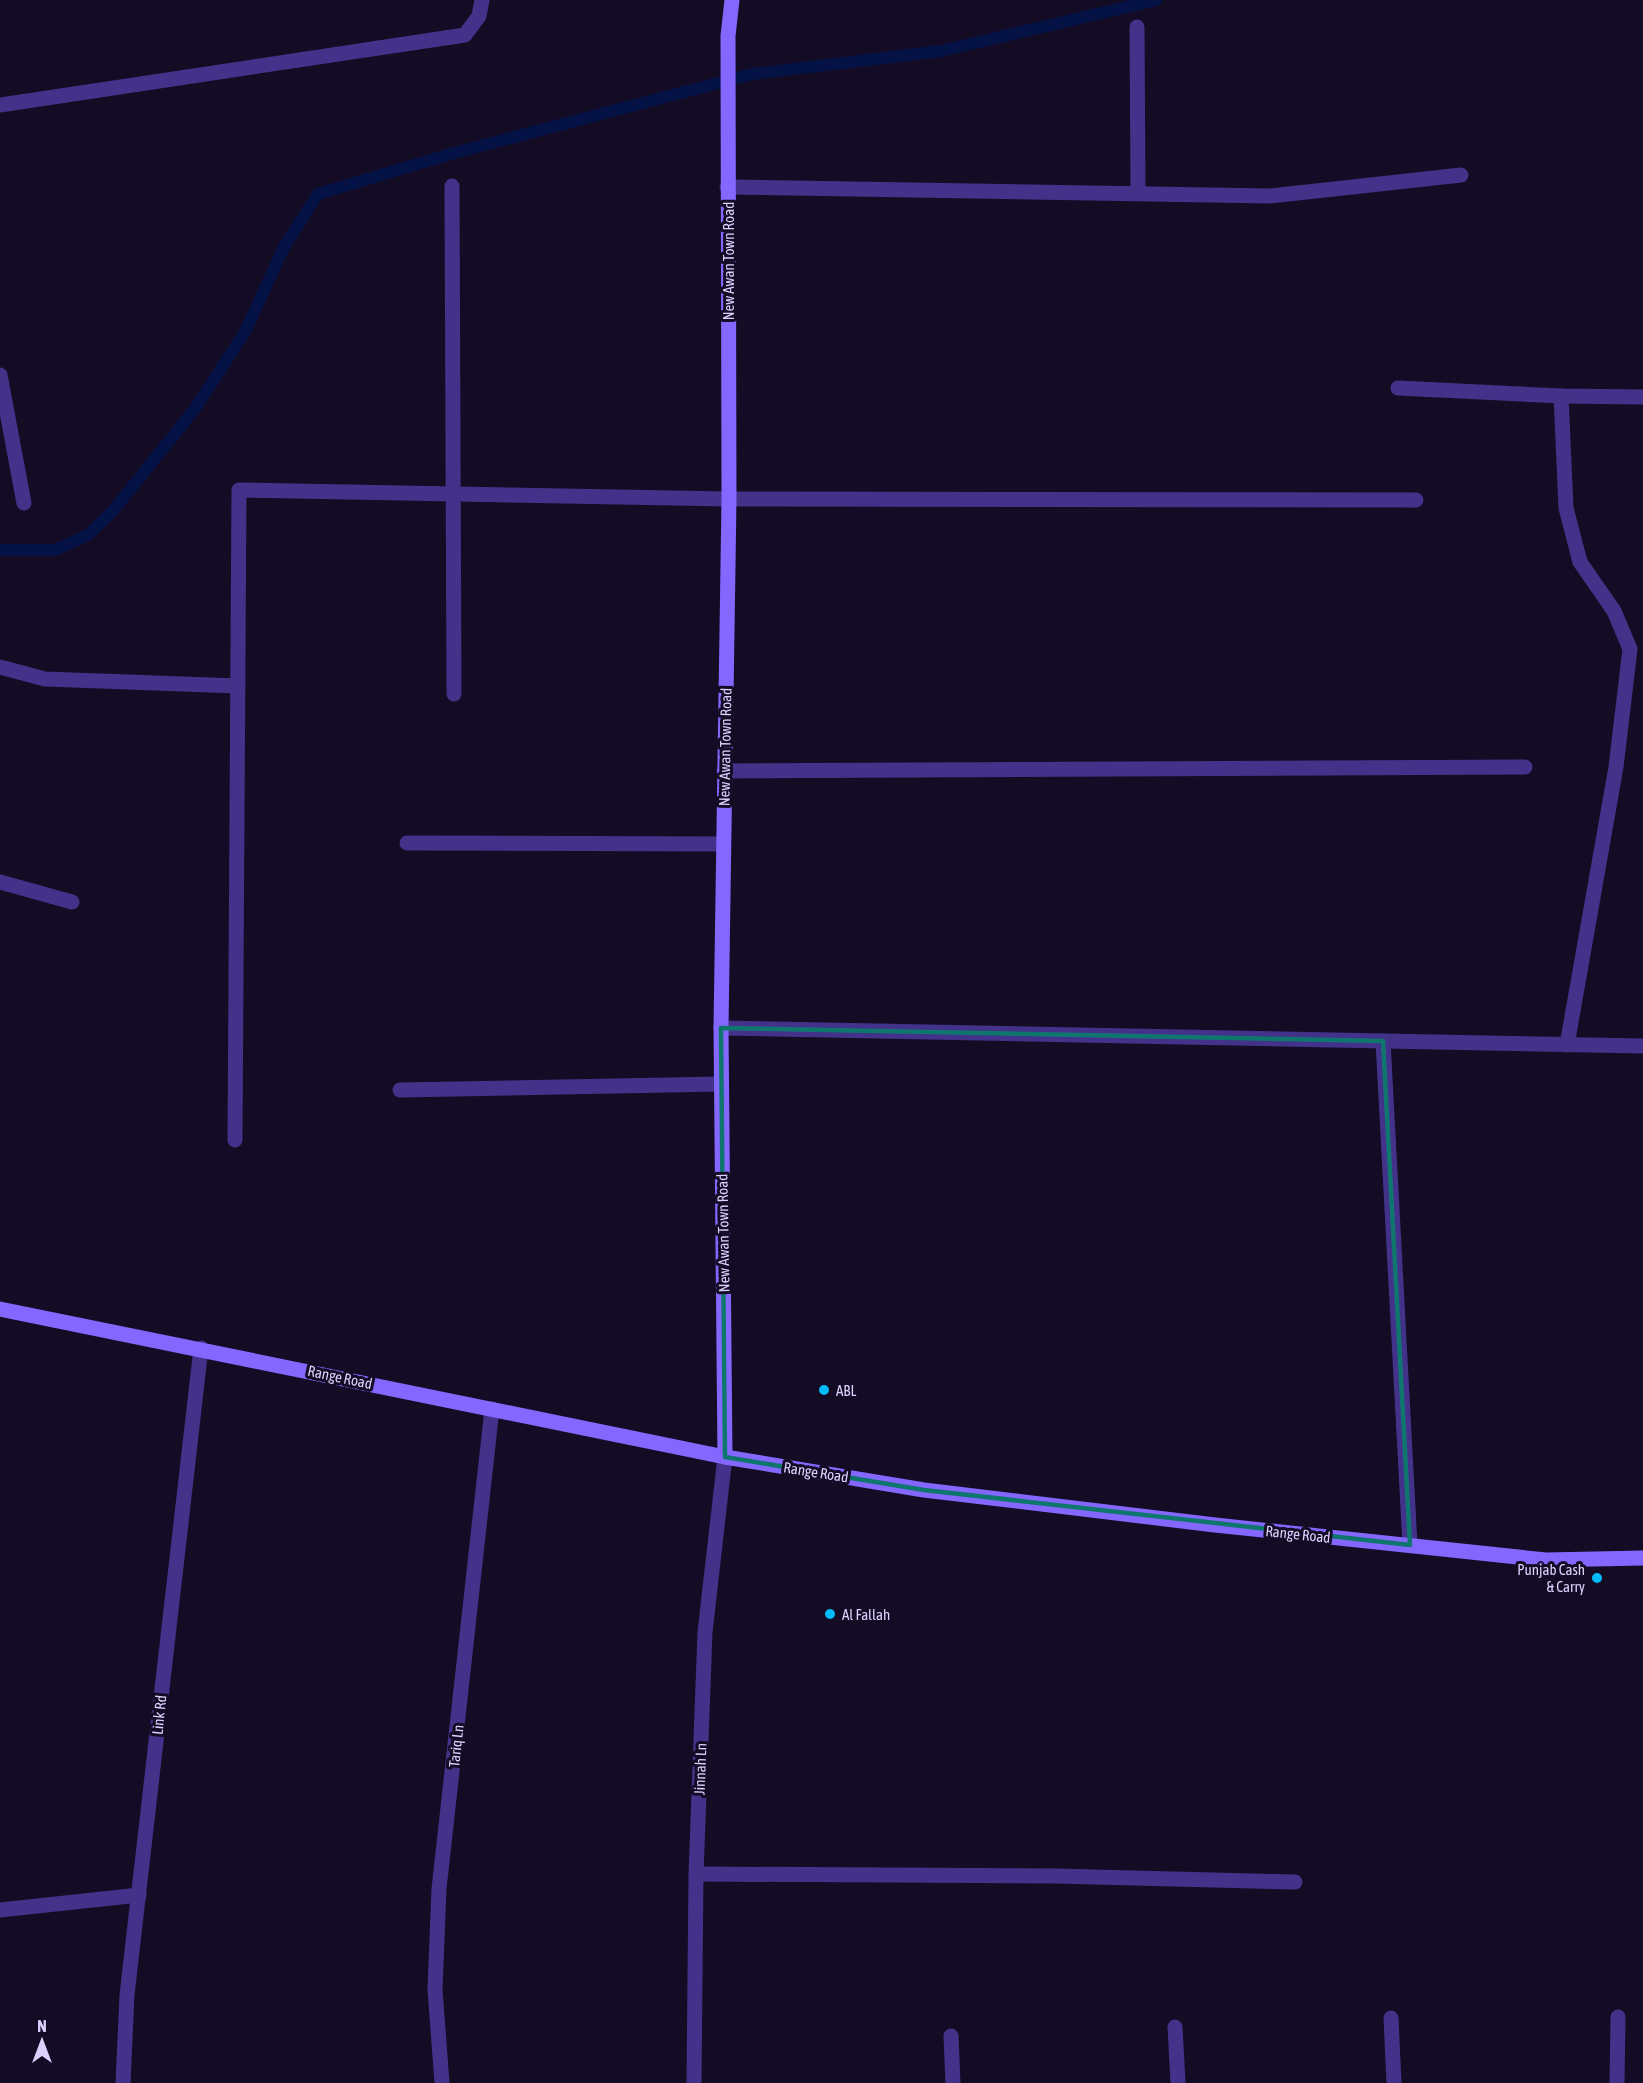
<svg xmlns="http://www.w3.org/2000/svg" width="1643" height="2083" font-family="'Asap Condensed',sans-serif">
  <style>
    .lines { fill: none; stroke-linecap: round; stroke-linejoin: round }
    .stream { stroke: #051246; stroke-width: 12 }
    .street { stroke: #433289; stroke-width: 15 }
    .secondary { stroke: #8367ff; stroke-width: 15 }
    .marked { fill: none; stroke: #0f766e; stroke-width: 4.5; stroke-linejoin: round }
    .poi-dot { fill: #00bbfb; stroke: #140c25; stroke-width: 2 }
    .labels { text-anchor: middle; dominant-baseline: central; stroke-width: 6; stroke-linejoin: round; paint-order: stroke }
    .street-label { font-size: 15px; fill: #ddd0ff; stroke: #140c25 }
    .poi-label { font-size: 15px; fill: #ddd0ff; stroke: #140c25; text-anchor: start }
  </style>
  <rect width="100%" height="100%" fill="#140c25"/>
  <g class="lines">
    <path class="stream" d="M0,550H55L88,535L112,512L194,410L245,332L284,247L318,194L454,153L752,74L941,51L1156,0"/>
    <g class="street">
      <path d="M1137,27L1138,192"/>
      <path d="M0,105L465,35L479,16L482,0"/>
      <path d="M452,186L454,694"/>
      <path d="M727,187L1270,196L1461,175"/>
      <path d="M0,375L24,503"/>
      <path d="M1398,388L1561,396L1643,397"/>
      <path d="M1561,396L1566,508L1580,562L1614,611L1630,649L1616,767L1567,1045"/>
      <path d="M0,667L45,679L238,686"/>
      <path d="M724,771L1525,767"/>
      <path d="M407,843L723,844"/>
      <path d="M0,882L72,902"/>
      <path d="M721,1028L1643,1046"/>
      <path d="M1383,1041L1410,1545"/>
      <path d="M400,1090L721,1084"/>
      <path d="M235,1140L239,490L729,499L1416,500"/>
      <path d="M696,1874L1055,1876L1295,1882"/>
      <path d="M0,1910L139,1895"/>
      <path d="M1391,2018L1394,2083"/>
      <path d="M1175,2027L1178,2083"/>
      <path d="M951,2036L953,2083"/>
      <path d="M123,2083L127,1995L201,1348"/>
      <path d="M442,2083L435,1989L439,1889L492,1409"/>
      <path d="M694,2083L696,1874L705,1632L725,1457"/>
      <path d="M1617,2083L1618,2017"/>
    </g>
    <g class="secondary">
      <path d="M0,1309L725,1457L924,1490L1215,1525L1546,1560L1643,1558"/>
      <path d="M725,1457L721,1028L729,499L728,36L732,0"/>
    </g>
  </g>
  <path class="marked" d="M721,1028L1383,1041L1410,1545L924,1490L725,1457Z"/>
  <g class="poi-dot">
    <circle cx="824" cy="1390" r="6"/>
    <circle cx="1597" cy="1578" r="6"/>
    <circle cx="830" cy="1614" r="6"/>
  </g>
  <g class="labels">
    <g class="street-label">
      <text transform="translate(728 261) rotate(-90)">New Awan Town Road</text>
      <text transform="translate(725 747) rotate(-89)">New Awan Town Road</text>
      <text transform="translate(723 1233) rotate(-91)">New Awan Town Road</text>
      <text transform="translate(340 1377) rotate(12)">Range Road</text>
      <text transform="translate(816 1472) rotate(9)">Range Road</text>
      <text transform="translate(1298 1534) rotate(6)">Range Road</text>
      <text transform="translate(159 1715) rotate(-84)">Link Rd</text>
      <text transform="translate(456 1746) rotate(-84)">Tariq Ln</text>
      <text transform="translate(700 1769) rotate(-88)">Jinnah Ln</text>
    </g>
    <g class="poi-label">
      <text x="836" y="1390">ABL</text>
      <text x="1585" y="1569" text-anchor="end">Punjab Cash<tspan x="1585" dy="17">&amp; Carry</tspan></text>
      <text x="842" y="1614">Al Fallah</text>
    </g>
  </g>
  <g transform="translate(42 2041)" stroke="#140c25" stroke-width="4.5" paint-order="stroke">
  <path d="M0-4.5L10 22L0 15L-10 22Z" fill="#ddd0ff"/>
  <text y="-9" font-size="16" font-weight="bold" text-anchor="middle" fill="#ddd0ff">N</text>
  </g>
</svg>
